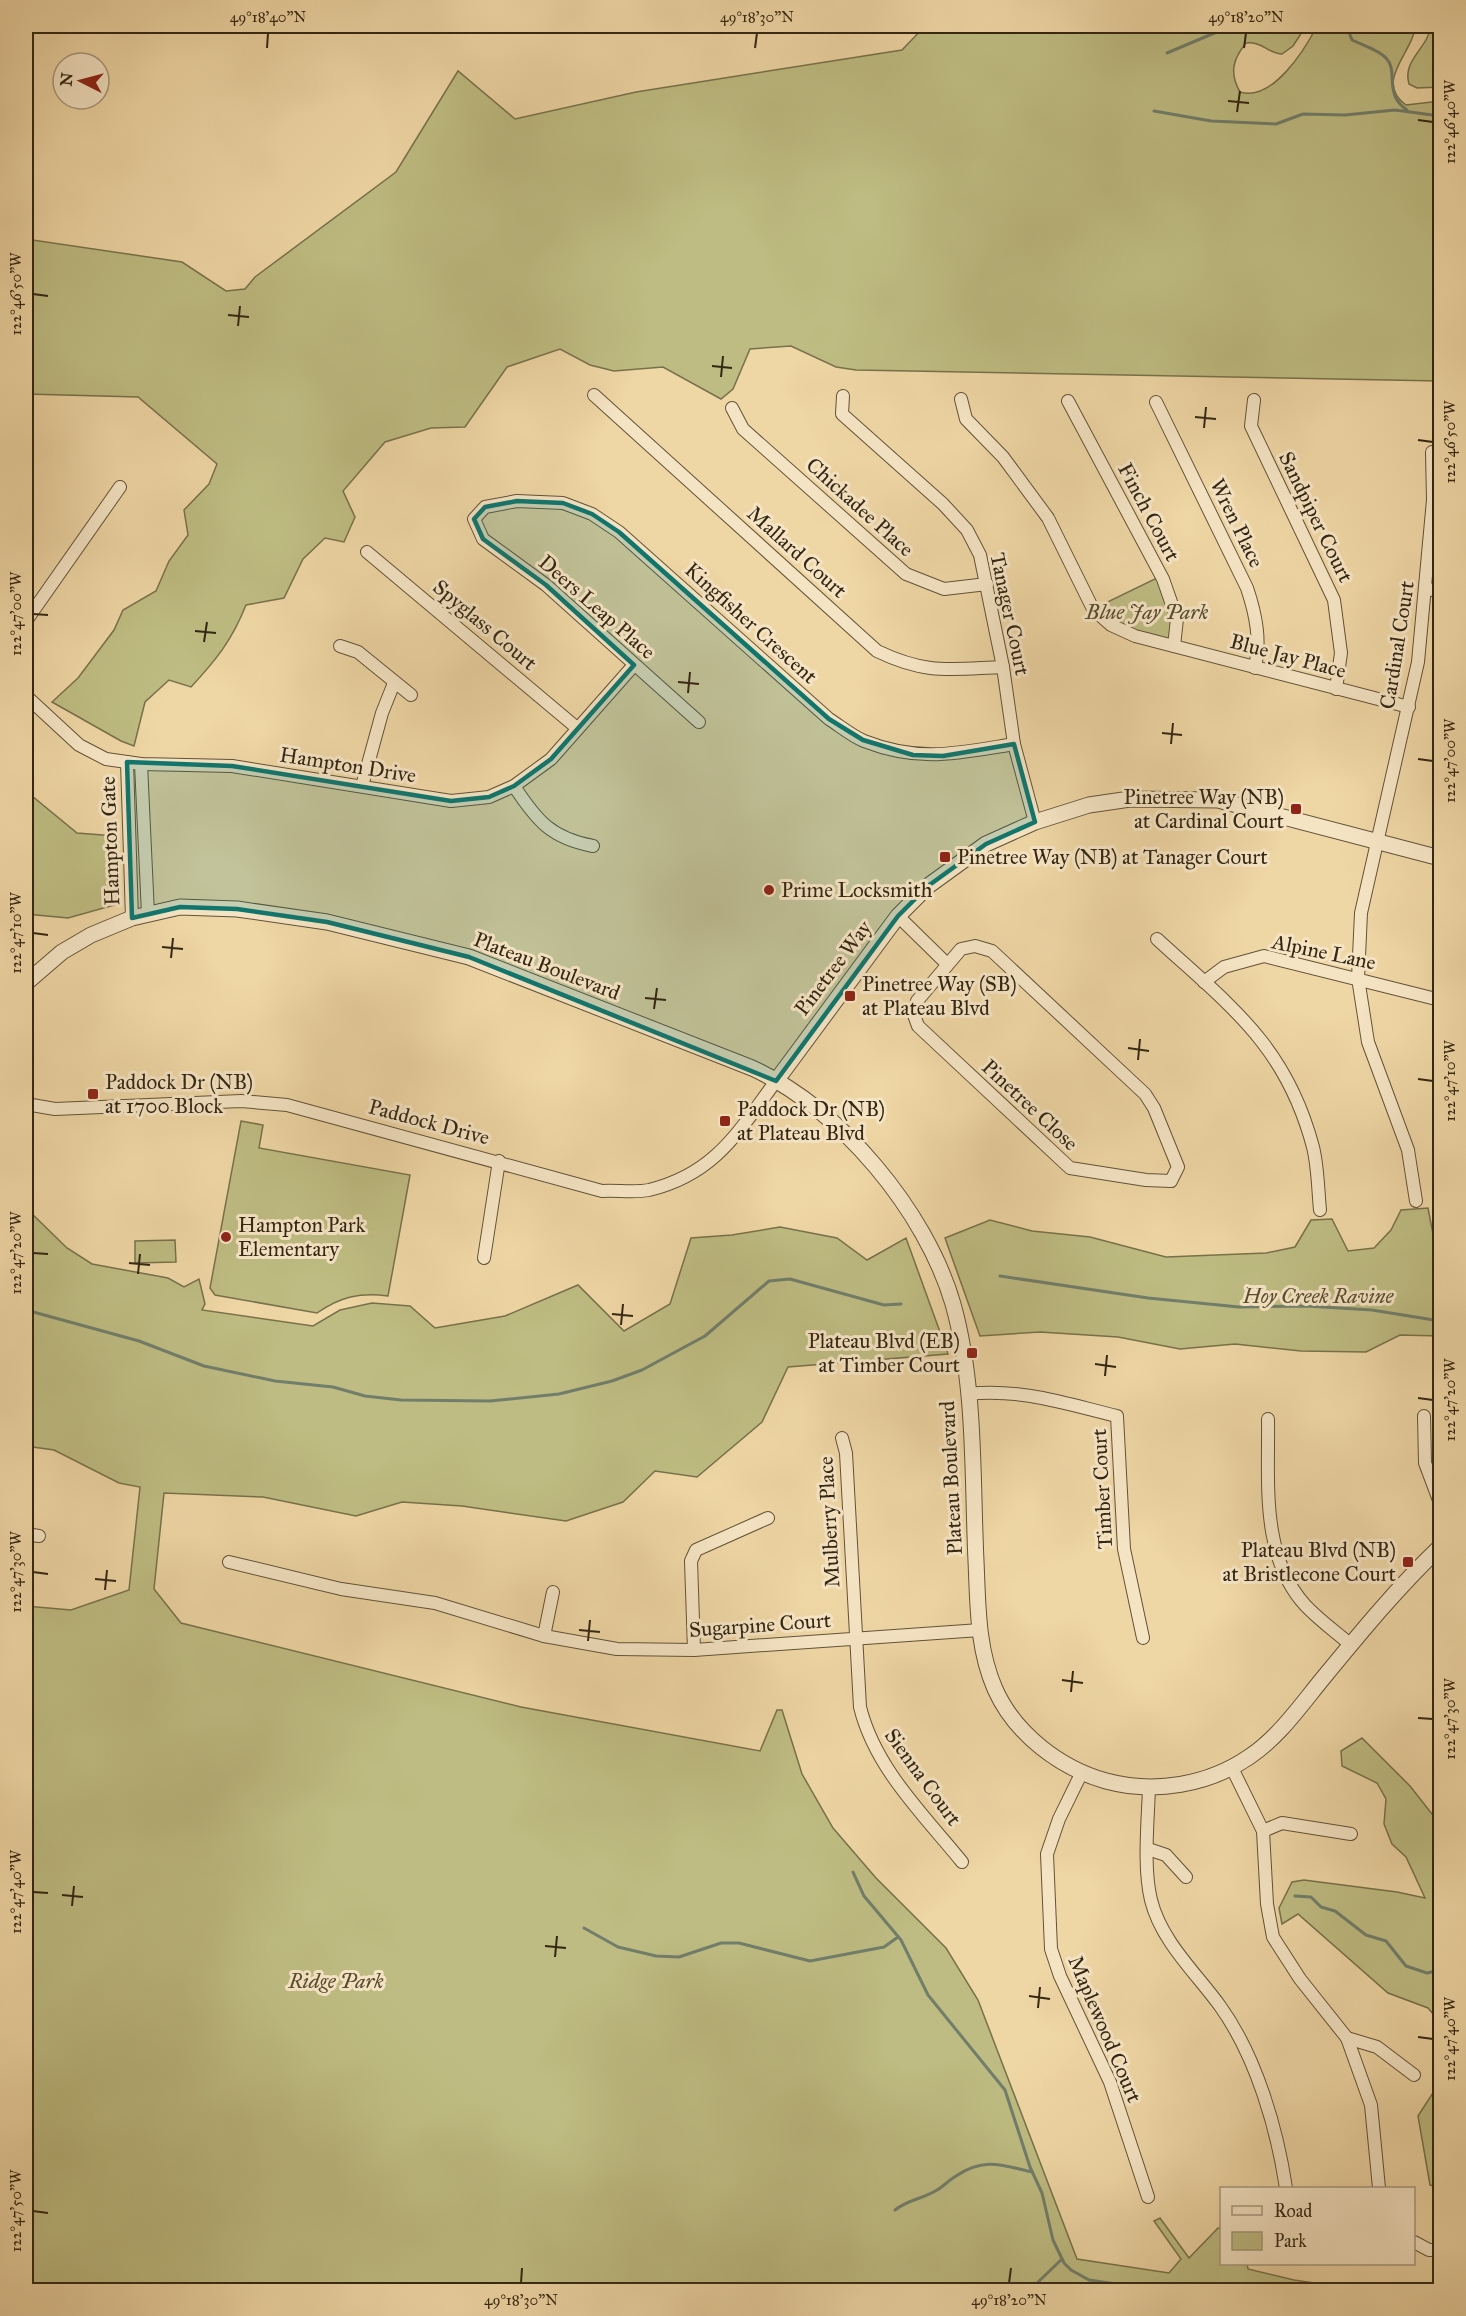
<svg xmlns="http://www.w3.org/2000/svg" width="1466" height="2316" font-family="'IM FELL Great Primer',serif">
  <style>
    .green { fill: #bebc82; stroke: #78714a; stroke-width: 1.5 }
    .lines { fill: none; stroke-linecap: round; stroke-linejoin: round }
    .stream { stroke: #717e6b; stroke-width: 3 }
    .minor-casing { stroke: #625238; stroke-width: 14 }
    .tertiary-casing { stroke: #625238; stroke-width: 17 }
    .minor { stroke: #f5e4c4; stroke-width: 12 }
    .tertiary { stroke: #f5e4c4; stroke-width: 15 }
    .marked { fill: #0f766e; fill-opacity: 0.2; stroke: #0f766e; stroke-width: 4.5; stroke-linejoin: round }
    .ticks { fill: none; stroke: #332613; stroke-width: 2 }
    .poi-dot { fill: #8f2418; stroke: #f5e4c4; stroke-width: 2 }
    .labels { text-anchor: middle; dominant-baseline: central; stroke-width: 6; stroke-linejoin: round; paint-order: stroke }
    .street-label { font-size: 21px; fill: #332613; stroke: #f5e4c4 }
    .park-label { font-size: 21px; font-style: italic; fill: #564c2f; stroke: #f5e4c4 }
    .poi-label { font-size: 21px; fill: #332613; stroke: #f5e4c4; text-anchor: start }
    .neatline { fill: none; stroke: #332613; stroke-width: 2 }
    .ticks-label { font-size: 15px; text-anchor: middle; fill: #332613 }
  </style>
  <rect width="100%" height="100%" fill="#efd6a5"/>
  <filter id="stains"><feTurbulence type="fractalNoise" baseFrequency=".00333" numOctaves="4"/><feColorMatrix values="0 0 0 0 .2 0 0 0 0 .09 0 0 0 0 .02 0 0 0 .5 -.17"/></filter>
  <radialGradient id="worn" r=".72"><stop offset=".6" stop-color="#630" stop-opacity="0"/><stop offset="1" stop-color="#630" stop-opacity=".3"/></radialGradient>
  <g class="green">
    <path d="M925,26H1306L1293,46L1282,54C1268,53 1261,41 1246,43C1233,59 1229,73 1240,92C1272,102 1304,51 1317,26H1415C1414,52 1373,81 1406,105L1440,101V381L856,370L836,367L791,346L750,349L733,389L721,399L663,367L614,371L590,365L560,349L507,367L465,427L431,428L385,442L343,491L355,517L344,542L325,538L303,559L284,598L246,605C232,640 217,659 191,687L169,680L145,702L134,746L121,741L52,702L78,678L114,630L123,610L156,591L169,561L188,535L184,510L209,484L217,464L138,397L26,394V239L182,262L226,291L245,289L255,277L396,172L458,71L515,119L636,92L902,50Z"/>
    <path d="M1431,26H1440V87L1417,88L1409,84C1402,60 1428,48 1431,26Z"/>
    <path d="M1161,576L1177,619L1174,646L1135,636L1093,609Z"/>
    <path d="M26,791L77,833L115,836L118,904L68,918L26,914Z"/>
    <path d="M241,1121L263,1125L259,1148L410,1175L388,1296C360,1292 340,1297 317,1313L215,1295L210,1288Z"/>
    <path d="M26,1208L67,1248L92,1264L168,1278L184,1287L199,1279L205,1304L202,1310L313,1326L340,1310L372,1303L410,1306L435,1328L505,1316L578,1285L624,1331L670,1304L691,1238L732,1235L780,1227L837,1238L867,1260L906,1238L948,1354L788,1367L762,1422L697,1477L655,1471L623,1502L566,1521L462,1506L402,1502L356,1516L263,1497L164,1493L154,1589L181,1623L521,1707L760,1751L777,1710H782L802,1774L833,1828L876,1878L946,1948L978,2000L1077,2259L1169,2273L1181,2259L1154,2221L1160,2218L1189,2258L1218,2228H1221L1222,2264H1247L1248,2269L1294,2280L1361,2290H26V1606L71,1610L129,1590L140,1487L119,1483L54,1450L26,1446Z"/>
    <path d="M1428,1208L1433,1234L1440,1235V1336L1400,1335L1366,1352L1301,1351L1235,1344L1180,1349L1118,1337L1040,1332L980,1336L945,1238L990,1220L1032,1231L1090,1237L1166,1257L1266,1253L1295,1247L1311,1220L1332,1219L1348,1251L1374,1248L1391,1230L1401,1210Z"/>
    <path d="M175,1240L176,1262L135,1263V1241Z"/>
    <path d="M1362,1738L1410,1786L1432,1814H1440V2022L1428,2008L1388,1993L1298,1914L1282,1924L1279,1908L1292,1882L1304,1880L1397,1892L1425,1898L1406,1857L1392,1844L1384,1824L1386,1799L1377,1783L1342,1766L1341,1751Z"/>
    <path d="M1440,2082V2187L1430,2185L1418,2116Z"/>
  </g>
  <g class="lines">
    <g class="stream">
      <path d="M1343,26L1348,30L1352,40C1362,45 1379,50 1386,58C1399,71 1383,94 1407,110"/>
      <path d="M1167,53L1231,26"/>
      <path d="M1154,111L1211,121L1276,124L1303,114L1345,115L1395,110L1440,116"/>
      <path d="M1000,1276L1148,1298L1239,1307L1306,1306L1372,1310L1440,1321"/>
      <path d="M26,1310L139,1341L204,1366L275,1381L333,1387L365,1396L401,1400L490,1401L559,1394L612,1381L642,1370L705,1336L769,1281L790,1279L884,1305L901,1304"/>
      <path d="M853,1872L864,1896L901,1940L928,1995L1005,2090L1030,2167L1042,2193L1053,2240L1064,2263L1071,2270L1089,2280L1157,2290"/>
      <path d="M1295,1896L1311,1897L1321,1907L1335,1911L1366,1935L1386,1941L1406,1966L1427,1973L1440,1970"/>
      <path d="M584,1928L618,1947L656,1956L679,1957L721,1943H739L810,1961L884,1947L898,1937"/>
      <path d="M895,2210C909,2199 923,2199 937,2190C944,2186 949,2180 956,2176C984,2157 1002,2165 1032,2172"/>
      <path d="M1019,2290L1036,2284L1062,2259"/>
    </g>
    <defs>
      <g id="minor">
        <path d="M594,395L877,651C927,675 950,669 1003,667"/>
        <path d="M843,396L842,414L943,504L967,530L980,555L1003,667L1014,744L1035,822"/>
        <path d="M961,399L966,419L1003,457L1048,518L1093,609L1111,625L1135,636L1409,707"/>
        <path d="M1254,400L1251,426L1334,600L1341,653L1336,689"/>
        <path d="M1068,401L1163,579L1177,619L1174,646"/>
        <path d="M1156,402L1247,588C1256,615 1261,640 1255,668"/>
        <path d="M732,408L743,429L906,574L944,589L987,584"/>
        <path d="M367,552L577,728"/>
        <path d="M1427,589L1440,591"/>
        <path d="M26,621L120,487"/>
        <path d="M340,646L358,652L411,695"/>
        <path d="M26,696L79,745L106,759L141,764L232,766L451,801L489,797L514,786L551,759L634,665"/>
        <path d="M699,722L546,585L483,539L474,519L485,507L517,501L563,503L592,514L619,532L829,719C840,726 852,736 864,741C920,763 958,753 1014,744"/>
        <path d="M127,762L132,918"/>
        <path d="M141,764L148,914"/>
        <path d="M362,786L382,713L394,683"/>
        <path d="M514,786C537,821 551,838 593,846"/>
        <path d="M898,916L947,964"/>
        <path d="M1157,939C1230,1006 1286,1045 1313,1147C1318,1167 1318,1190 1320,1210"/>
        <path d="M975,946L992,951L1145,1094L1154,1108L1178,1167L1171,1181L1146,1180L1070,1168L918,1026L914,1015L917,1001L961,949Z"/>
        <path d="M1204,982L1224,967L1264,956L1440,1000"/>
        <path d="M26,1104L55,1109L241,1101L287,1105L602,1191C617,1190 634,1193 649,1190C715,1174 738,1132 776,1081"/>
        <path d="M1416,1201L1408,1150L1368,1042L1358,978L1361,913L1418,662L1433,500L1432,452"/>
        <path d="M484,1258L499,1161"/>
        <path d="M968,1394C1020,1388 1067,1404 1117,1416L1124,1549L1143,1638"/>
        <path d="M1424,1416L1425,1463L1440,1503"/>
        <path d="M1268,1419C1269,1481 1260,1555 1305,1605C1319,1620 1336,1632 1351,1645"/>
        <path d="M842,1438L846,1453L860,1707C875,1768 923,1814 962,1862"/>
        <path d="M26,1534L39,1536"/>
        <path d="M229,1562L341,1589L435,1603L544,1636L617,1649L694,1650L980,1630"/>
        <path d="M544,1636L553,1592"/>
        <path d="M694,1650L691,1561L696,1550L768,1518"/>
        <path d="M1232,1768L1263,1831L1267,1904L1273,1937L1300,1979L1347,2038L1371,2105L1379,2188"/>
        <path d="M1082,1772L1059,1819L1047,1854L1051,1949L1060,1976L1110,2082L1148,2197"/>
        <path d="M1149,1787C1148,1821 1143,1867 1151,1900C1161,1941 1196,1973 1220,2006C1256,2056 1277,2128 1286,2188"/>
        <path d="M1263,1831L1282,1823L1351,1834"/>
        <path d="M1148,1849L1166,1855L1186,1877"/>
        <path d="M1347,2038L1377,2047L1414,2075"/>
        <path d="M1414,2242L1429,2250H1440"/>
      </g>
      <g id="tertiary">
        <path d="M26,983L62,952L91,935L132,918L180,907L237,909L327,922L469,957L752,1068C840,1108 926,1211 953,1304C976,1386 972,1477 976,1561C978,1604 977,1648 995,1689C1015,1734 1060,1768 1106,1781C1155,1794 1208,1785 1249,1757C1279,1737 1301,1705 1324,1677C1361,1632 1398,1587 1440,1547"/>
        <path d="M776,1081L898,916L928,886L986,844L1035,822L1089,805L1130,799L1218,800L1440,858"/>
      </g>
    </defs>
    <use href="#minor" class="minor-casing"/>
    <use href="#tertiary" class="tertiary-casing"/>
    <use href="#minor" class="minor"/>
    <use href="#tertiary" class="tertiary"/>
  </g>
  <path class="marked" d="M517,501L563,503L592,514L619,532L829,719L863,740L913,755L943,756L1014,744L1035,822L986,844L928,886L898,916L776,1081L469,957L327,922L237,909L180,907L132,918L127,762L232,766L451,801L489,797L514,786L551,759L634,665L546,585L483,539L474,519L485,507Z"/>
  <path class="ticks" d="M267,48L268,33M755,48L757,33M1244,48L1246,33M1228,101L1249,103M1237,112L1240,91M1418,120L1433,122M33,294L48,296M228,315L249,317M238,326L240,306M712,366L732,368M721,377L723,356M1195,417L1216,419M1204,428L1206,407M1418,440L1433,442M33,614L48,615M195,631L216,633M204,642L207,622M678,682L699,684M688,693L690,672M1162,733L1182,735M1171,744L1173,723M1418,759L1433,761M33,933L48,935M162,947L183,949M171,958L173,938M645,998L666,1000M654,1009L657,988M1128,1048L1149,1051M1138,1060L1140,1039M1418,1079L1433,1081M33,1253L48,1254M129,1263L150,1265M138,1274L140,1254M612,1314L633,1316M621,1325L623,1304M1095,1364L1116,1367M1105,1376L1107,1355M1418,1398L1433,1400M33,1572L48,1574M95,1579L116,1581M105,1590L107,1570M579,1630L600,1632M588,1641L590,1620M1062,1680L1083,1683M1071,1692L1073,1671M1418,1718L1433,1719M33,1892L48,1893M62,1895L83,1897M72,1906L74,1886M545,1946L566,1948M555,1957L557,1936M1029,1996L1050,1999M1038,2008L1040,1987M1418,2037L1433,2039M33,2211L48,2213M521,2283L522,2268M1009,2283L1011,2268"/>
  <g class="poi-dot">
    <rect x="1290" y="803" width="12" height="12" rx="3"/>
    <rect x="939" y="851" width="12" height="12" rx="3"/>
    <circle cx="769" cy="890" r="6"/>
    <rect x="844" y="990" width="12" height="12" rx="3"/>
    <rect x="87" y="1088" width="12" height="12" rx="3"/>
    <rect x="719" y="1115" width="12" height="12" rx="3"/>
    <circle cx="226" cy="1237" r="6"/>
    <rect x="966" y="1347" width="12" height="12" rx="3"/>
    <rect x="1402" y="1556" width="12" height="12" rx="3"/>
  </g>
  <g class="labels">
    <g class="street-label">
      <text transform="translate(860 507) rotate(42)">Chickadee Place</text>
      <text transform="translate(1149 512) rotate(62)">Finch Court</text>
      <text transform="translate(1316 517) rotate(64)">Sandpiper Court</text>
      <text transform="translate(1237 523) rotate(64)">Wren Place</text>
      <text transform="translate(797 552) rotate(42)">Mallard Court</text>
      <text transform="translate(597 607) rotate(41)">Deers Leap Place</text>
      <text transform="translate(1010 614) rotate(78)">Tanager Court</text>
      <text transform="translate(751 623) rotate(42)">Kingfisher Crescent</text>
      <text transform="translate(485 625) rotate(40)">Spyglass Court</text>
      <text transform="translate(1397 645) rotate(-81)">Cardinal Court</text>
      <text transform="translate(1288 656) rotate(15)">Blue Jay Place</text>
      <text transform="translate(348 765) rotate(9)">Hampton Drive</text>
      <text transform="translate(110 841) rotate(-92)">Hampton Gate</text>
      <text transform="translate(1324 952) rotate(12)">Alpine Lane</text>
      <text transform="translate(547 966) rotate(21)">Plateau Boulevard</text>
      <text transform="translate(833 968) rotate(-53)">Pinetree Way</text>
      <text transform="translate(1030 1105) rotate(43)">Pinetree Close</text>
      <text transform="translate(429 1122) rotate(15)">Paddock Drive</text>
      <text transform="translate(951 1478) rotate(-93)">Plateau Boulevard</text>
      <text transform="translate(1102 1489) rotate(-93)">Timber Court</text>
      <text transform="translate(829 1522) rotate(-93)">Mulberry Place</text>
      <text transform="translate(760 1625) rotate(-4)">Sugarpine Court</text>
      <text transform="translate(923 1777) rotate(54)">Sienna Court</text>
      <text transform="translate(1105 2029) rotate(67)">Maplewood Court</text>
    </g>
    <g class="park-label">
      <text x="1147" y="612">Blue Jay Park</text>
      <text x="1318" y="1296">Hoy Creek Ravine</text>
      <text x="336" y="1981">Ridge Park</text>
    </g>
    <g class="poi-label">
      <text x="1284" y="797" text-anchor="end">Pinetree Way (NB)<tspan x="1284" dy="24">at Cardinal Court</tspan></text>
      <text x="957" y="857">Pinetree Way (NB) at Tanager Court</text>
      <text x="781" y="890">Prime Locksmith</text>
      <text x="862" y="984">Pinetree Way (SB)<tspan x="862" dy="24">at Plateau Blvd</tspan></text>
      <text x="105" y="1082">Paddock Dr (NB)<tspan x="105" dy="24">at 1700 Block</tspan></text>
      <text x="737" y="1109">Paddock Dr (NB)<tspan x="737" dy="24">at Plateau Blvd</tspan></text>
      <text x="238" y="1225">Hampton Park<tspan x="238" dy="24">Elementary</tspan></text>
      <text x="960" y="1341" text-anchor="end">Plateau Blvd (EB)<tspan x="960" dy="24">at Timber Court</tspan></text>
      <text x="1396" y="1550" text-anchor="end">Plateau Blvd (NB)<tspan x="1396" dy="24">at Bristlecone Court</tspan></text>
    </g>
  </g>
  <rect width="1466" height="2316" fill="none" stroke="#efd6a5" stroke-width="66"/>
  <rect x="1220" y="2187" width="195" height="78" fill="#f5e4c4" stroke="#a7987d" stroke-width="1.5"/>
  <rect x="1232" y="2206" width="30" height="9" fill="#f5e4c4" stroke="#a7987d" stroke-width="1.5"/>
  <text x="1274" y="2217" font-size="18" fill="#332613">Road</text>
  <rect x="1232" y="2232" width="30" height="18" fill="#bebc82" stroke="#a7987d" stroke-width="1.5"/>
  <text x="1274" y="2247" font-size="18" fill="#332613">Park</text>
  <g transform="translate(81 81) rotate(276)"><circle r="28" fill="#f5e4c4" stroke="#a7987d" stroke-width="1.5"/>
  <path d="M0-4.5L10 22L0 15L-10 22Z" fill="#8f2418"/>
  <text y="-9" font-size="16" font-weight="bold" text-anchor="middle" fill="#332613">N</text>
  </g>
  <rect x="33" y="33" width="1400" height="2250" class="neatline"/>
  <g class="ticks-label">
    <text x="268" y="22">49°18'40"N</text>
    <text x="757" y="22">49°18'30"N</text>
    <text x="1246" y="22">49°18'20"N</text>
    <text transform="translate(1450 122) rotate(-90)" y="5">122°46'40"W</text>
    <text transform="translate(16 294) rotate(-90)" y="5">122°46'50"W</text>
    <text transform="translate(1450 442) rotate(-90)" y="5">122°46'50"W</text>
    <text transform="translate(16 614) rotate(-90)" y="5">122°47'00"W</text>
    <text transform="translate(1450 761) rotate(-90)" y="5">122°47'00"W</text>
    <text transform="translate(16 933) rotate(-90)" y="5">122°47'10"W</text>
    <text transform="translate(1450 1081) rotate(-90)" y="5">122°47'10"W</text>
    <text transform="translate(16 1253) rotate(-90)" y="5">122°47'20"W</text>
    <text transform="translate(1450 1400) rotate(-90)" y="5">122°47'20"W</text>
    <text transform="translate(16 1572) rotate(-90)" y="5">122°47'30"W</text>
    <text transform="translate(1450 1719) rotate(-90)" y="5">122°47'30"W</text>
    <text transform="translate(16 1892) rotate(-90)" y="5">122°47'40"W</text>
    <text transform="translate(1450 2039) rotate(-90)" y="5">122°47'40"W</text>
    <text transform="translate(16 2211) rotate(-90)" y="5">122°47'50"W</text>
    <text x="521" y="2305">49°18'30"N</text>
    <text x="1009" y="2305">49°18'20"N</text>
  </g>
  <rect width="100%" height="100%" filter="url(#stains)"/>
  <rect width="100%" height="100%" fill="url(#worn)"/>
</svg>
